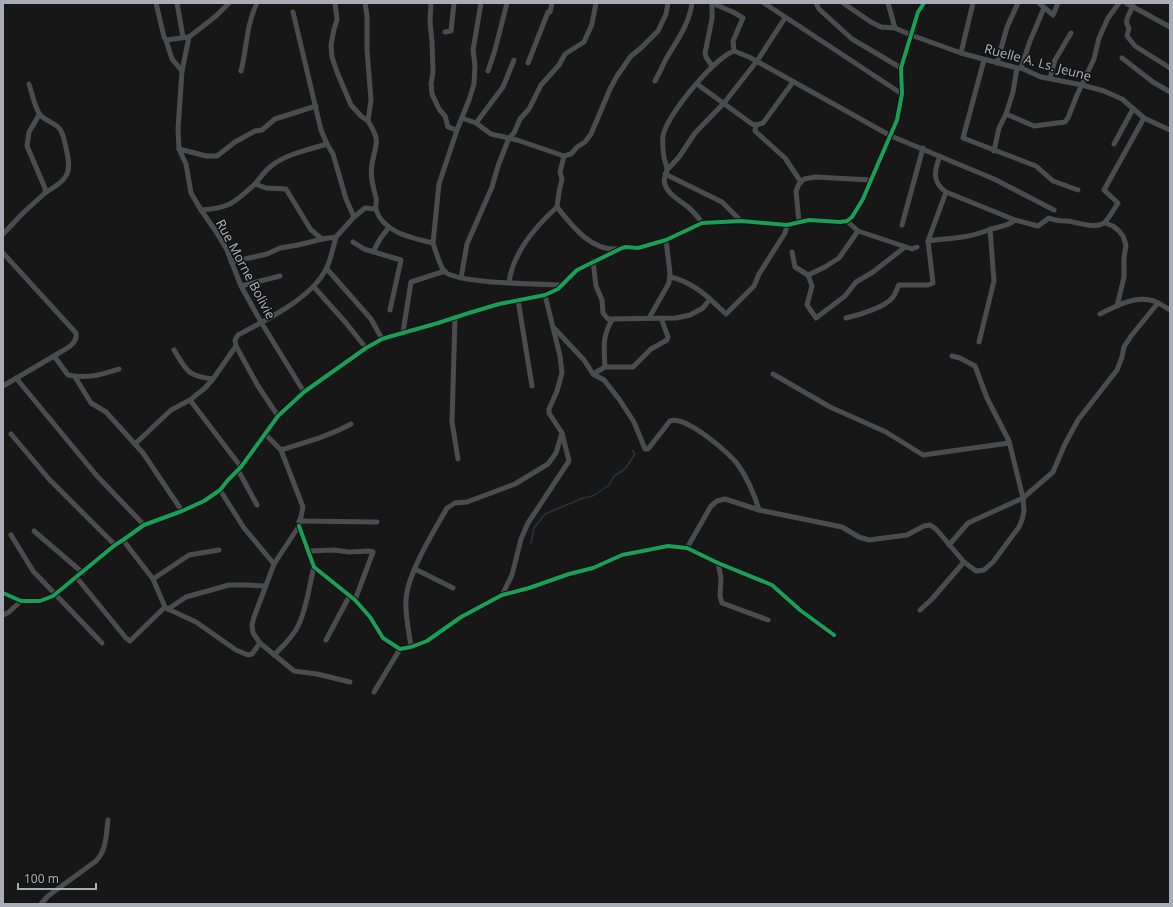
<svg xmlns="http://www.w3.org/2000/svg" width="1173" height="907" font-family="'Noto Sans',sans-serif">
  <style>
    .lines { fill: none; stroke-linecap: round; stroke-linejoin: round }
    .stream { stroke: #2a3239; stroke-width: 1.5 }
    .minor { stroke: #4b4c50; stroke-width: 5 }
    .cycleway-casing { stroke: #111113; stroke-width: 6 }
    .cycleway { stroke: #1a9f57; stroke-width: 4 }
    .labels { text-anchor: middle; dominant-baseline: central; stroke-width: 3; stroke-linejoin: round; paint-order: stroke }
    .street-label { font-size: 13px; fill: #a8adb8; stroke: #111113 }
  </style>
  <rect width="100%" height="100%" fill="#171717"/>
  <g class="lines">
    <path class="stream" d="M531,543L534,528L545,514L583,498L593,496L609,485L614,476L625,469L635,454L632,450"/>
    <g class="minor">
      <path d="M156,3L164,37L166,40L189,37"/>
      <path d="M177,3L183,37"/>
      <path d="M229,3L216,16L189,37L182,71L178,129L179,149L186,164L191,193L201,210L215,230L227,250L241,286L261,322L304,392"/>
      <path d="M335,3L337,20L334,29L331,45L332,57L337,72L351,105L361,116L368,121"/>
      <path d="M365,3L367,16V50L371,100L368,121C381,142 376,142 372,164C370,176 373,186 376,198C377,202 375,206 376,210C384,233 412,238 433,243C435,249 440,266 444,271C455,284 542,284 562,285"/>
      <path d="M431,3L430,21L432,42L433,72L431,84L432,94L439,109L445,116L448,127L457,130"/>
      <path d="M764,3L902,94"/>
      <path d="M816,3L819,9L852,39L901,68"/>
      <path d="M843,3L871,22L881,27L895,28L911,35L961,53L1017,68H1021L1041,77L1082,85L1104,91L1122,99L1144,118L1170,130"/>
      <path d="M888,3L895,28"/>
      <path d="M1039,3L1053,15L1058,3"/>
      <path d="M1126,3L1170,27"/>
      <path d="M1133,6C1130,13 1123,22 1129,28L1127,36L1135,46L1170,68"/>
      <path d="M293,12L321,130L327,144L333,154L346,199L354,217"/>
      <path d="M445,32L451,31L454,3"/>
      <path d="M166,40L172,59L182,71"/>
      <path d="M961,53L973,3"/>
      <path d="M1122,58L1153,82L1170,92"/>
      <path d="M984,60L963,138L1036,166L1053,181L1078,190"/>
      <path d="M528,63L548,12H550L552,3"/>
      <path d="M997,63L1007,27L1018,3"/>
      <path d="M712,66L706,57L705,53L712,19V3L733,12L743,18L733,41L734,51"/>
      <path d="M1021,68L1030,41L1044,8"/>
      <path d="M241,71C247,48 246,25 257,3"/>
      <path d="M488,71L495,50L507,3"/>
      <path d="M1050,78L1055,60L1071,33"/>
      <path d="M655,81C659,74 662,67 666,59C677,40 689,25 692,3"/>
      <path d="M29,84C32,93 34,105 39,113C42,120 54,122 59,128C64,134 64,140 66,148C73,175 67,179 45,193"/>
      <path d="M697,84L752,124L756,125L763,123L793,82"/>
      <path d="M1006,114L1034,126L1065,122L1068,118L1077,95L1094,59L1099,38L1108,18L1119,3"/>
      <path d="M462,118L476,123L491,134L517,140L564,156L560,172L562,179L559,192L557,207C573,227 591,251 618,249"/>
      <path d="M476,123L503,87L514,60"/>
      <path d="M756,125L755,131L785,158L801,182"/>
      <path d="M1114,144L1133,109"/>
      <path d="M179,149L206,156H217L235,142L255,131L262,130L275,119L316,106"/>
      <path d="M994,151L999,128L1006,114L1013,92L1017,68"/>
      <path d="M564,156L571,154L577,147L585,142L591,134L610,89L617,76L631,56L641,48L658,31L666,14L668,3"/>
      <path d="M940,156C934,171 932,182 946,192L1015,220"/>
      <path d="M667,170L679,157L695,133L724,103L757,61L785,18"/>
      <path d="M665,174L722,202L741,221"/>
      <path d="M255,184C260,178 265,171 270,167C285,154 308,150 327,144"/>
      <path d="M201,210C230,208 234,203 255,184L266,188L286,189L311,230L322,239L336,237L354,217L365,208L376,209"/>
      <path d="M847,221L858,231L912,249L917,247"/>
      <path d="M799,222L796,191L799,184L804,179L815,177L871,180"/>
      <path d="M702,223C698,217 694,212 688,207C681,201 670,196 666,187C662,180 666,176 667,170C667,166 665,161 664,158C663,151 662,143 663,136C666,116 714,58 734,51L749,57L891,136L994,179L1054,210"/>
      <path d="M1105,223L1113,226L1119,231L1123,236L1126,245L1124,258V277L1117,306"/>
      <path d="M902,225L923,148"/>
      <path d="M3,234L24,212L45,193V188L27,146L29,132L39,115"/>
      <path d="M928,241C939,239 951,239 962,237C972,236 980,233 989,230C999,226 1007,227 1015,220L1038,226L1049,218C1056,221 1060,221 1067,221C1077,222 1097,230 1105,222C1110,217 1114,209 1118,203L1104,190L1144,118"/>
      <path d="M353,242L364,249L401,260L390,310"/>
      <path d="M433,243L439,184L457,130L469,100L474,84L475,66L473,50L481,3"/>
      <path d="M373,252L380,239L389,227"/>
      <path d="M792,252L795,267L808,275L812,286L807,305L816,318L845,296L856,282L873,272L905,247"/>
      <path d="M3,253L76,333C78,345 63,350 54,356"/>
      <path d="M593,261L596,286L602,300L603,313L608,319L676,318L690,315L703,308L710,299"/>
      <path d="M231,262L267,254L280,248L298,245L322,239"/>
      <path d="M327,269L371,319L382,339"/>
      <path d="M808,275L825,267L839,258L858,231"/>
      <path d="M670,277C694,282 709,298 726,314L754,286L759,274L785,233L787,225"/>
      <path d="M461,278L467,244L492,187L498,166L509,138L514,133L520,119L529,109L541,85L559,65L565,54L584,42L592,24L596,3"/>
      <path d="M509,282C513,252 535,227 557,207"/>
      <path d="M241,286L280,276"/>
      <path d="M314,287L346,323L366,348"/>
      <path d="M518,300L532,386"/>
      <path d="M1100,314C1116,306 1135,295 1154,301C1159,303 1165,307 1170,310"/>
      <path d="M455,317L452,422L458,459"/>
      <path d="M649,318L669,283L670,273L666,240"/>
      <path d="M846,318C859,315 886,307 893,297C896,293 897,288 899,285H928L933,283L928,241L946,192"/>
      <path d="M553,327L584,360L593,374L604,380L619,399L634,422L645,449H648L670,421C685,415 730,453 738,465C748,479 754,493 759,510"/>
      <path d="M403,332L411,282L445,271"/>
      <path d="M979,342L994,281L990,229"/>
      <path d="M236,346L258,386L278,416"/>
      <path d="M174,350C187,371 187,376 213,379"/>
      <path d="M605,367H633L651,349L667,340L668,337L661,318"/>
      <path d="M593,374L605,367C604,349 602,336 612,320"/>
      <path d="M773,374L830,407L886,432L923,455L1009,443"/>
      <path d="M75,377L91,403L106,412L143,453L182,511"/>
      <path d="M16,378L97,476L144,525"/>
      <path d="M3,386L54,356L68,375C88,379 100,375 119,369"/>
      <path d="M190,400L241,467"/>
      <path d="M11,434L49,479L115,545"/>
      <path d="M265,434L281,450L303,507L299,526L274,564L254,617L252,625L253,633L260,643L294,671L317,674L350,682"/>
      <path d="M135,444L171,410L190,400L205,388L213,379L236,346L235,340L238,335C266,320 312,298 326,269C331,260 333,247 336,237"/>
      <path d="M281,450C306,442 329,436 351,424"/>
      <path d="M238,470L257,505"/>
      <path d="M220,490L244,528L274,564"/>
      <path d="M299,521L377,522"/>
      <path d="M299,526L314,567L355,600L370,617L383,638L400,649L411,647L427,641L461,617L502,595L529,588L569,574L593,568L622,555L668,546L687,548L718,563L772,585L800,610L834,635"/>
      <path d="M34,531L83,573"/>
      <path d="M11,535L33,571L102,643"/>
      <path d="M123,540L153,579L165,607L168,609L196,622L236,650L248,655L252,654L260,643"/>
      <path d="M949,545L968,523L1023,498L1053,472L1065,444L1078,420L1117,370L1122,357L1124,347L1131,336L1158,303"/>
      <path d="M687,548L711,506L717,501L725,499L759,510L842,527L859,537L869,540L907,535L924,526L930,525L936,529L964,562L976,571L984,570L993,562L1019,527L1022,520L1024,511L1023,498L1009,441L987,398L975,366L960,358L952,356"/>
      <path d="M309,551L334,550L349,552L369,551L373,552L355,600"/>
      <path d="M718,563L721,578L720,596L722,603L768,620"/>
      <path d="M415,569L453,588"/>
      <path d="M77,578L126,638L130,641L165,607"/>
      <path d="M153,579L189,555L219,550"/>
      <path d="M3,593L21,601H40L53,596L115,545L123,540L144,525L182,511L204,501L220,490L228,480L241,467L278,416L304,392L366,348L382,339L392,336L438,323L472,312L499,304L545,295L558,289L577,270L622,248L626,247L638,248L666,240L702,223L741,221L787,225L809,220L840,222L847,221L852,217L863,199L871,180L897,120L902,94L901,68L918,12L924,3"/>
      <path d="M502,595L512,575L521,539L528,523L569,461L562,433L549,413V409L557,391L562,373L560,356L545,295"/>
      <path d="M168,609L186,597L229,585H246L265,586"/>
      <path d="M920,610L932,599L964,562"/>
      <path d="M3,615L9,612L21,601"/>
      <path d="M326,640L350,595"/>
      <path d="M411,647C409,632 405,616 406,601C406,576 434,531 447,508L455,503L467,502L515,484L548,464L556,453L562,433"/>
      <path d="M274,655C283,646 293,637 298,626C307,608 309,586 314,567"/>
      <path d="M374,692L400,649"/>
      <path d="M41,904L48,896L96,861C107,850 106,834 108,820"/>
    </g>
    <defs>
      <g id="cycleway">
        <path d="M299,526L314,567L355,600L370,617L383,638L400,649L411,647L427,641L461,617L502,595L529,588L569,574L593,568L622,555L668,546L687,548L718,563L772,585L800,610L834,635"/>
        <path d="M3,593L21,601H40L53,596L115,545L123,540L144,525L182,511L204,501L220,490L228,480L241,467L278,416L304,392L366,348L382,339L392,336L438,323L472,312L499,304L545,295L558,289L577,270L622,248L626,247L638,248L666,240L702,223L741,221L787,225L809,220L840,222L847,221L852,217L863,199L871,180L897,120L902,94L901,68L918,12L924,3"/>
      </g>
    </defs>
    <use href="#cycleway" class="cycleway-casing"/>
    <use href="#cycleway" class="cycleway"/>
  </g>
  <g class="labels">
    <g class="street-label">
      <text transform="translate(1038 62) rotate(15)">Ruelle A. Ls. Jeune</text>
      <text transform="translate(246 269) rotate(62)">Rue Morne Bolivie</text>
    </g>
  </g>
  <rect width="1173" height="907" fill="none" stroke="#a8adb8" stroke-width="8"/>
  <path d="M18 883v6h78v-6" fill="none" stroke="#a8adb8" stroke-width="2"/>
  <text x="24" y="883" font-size="12" fill="#a8adb8" stroke="#111113" stroke-width="3" paint-order="stroke">100 m</text>
</svg>
